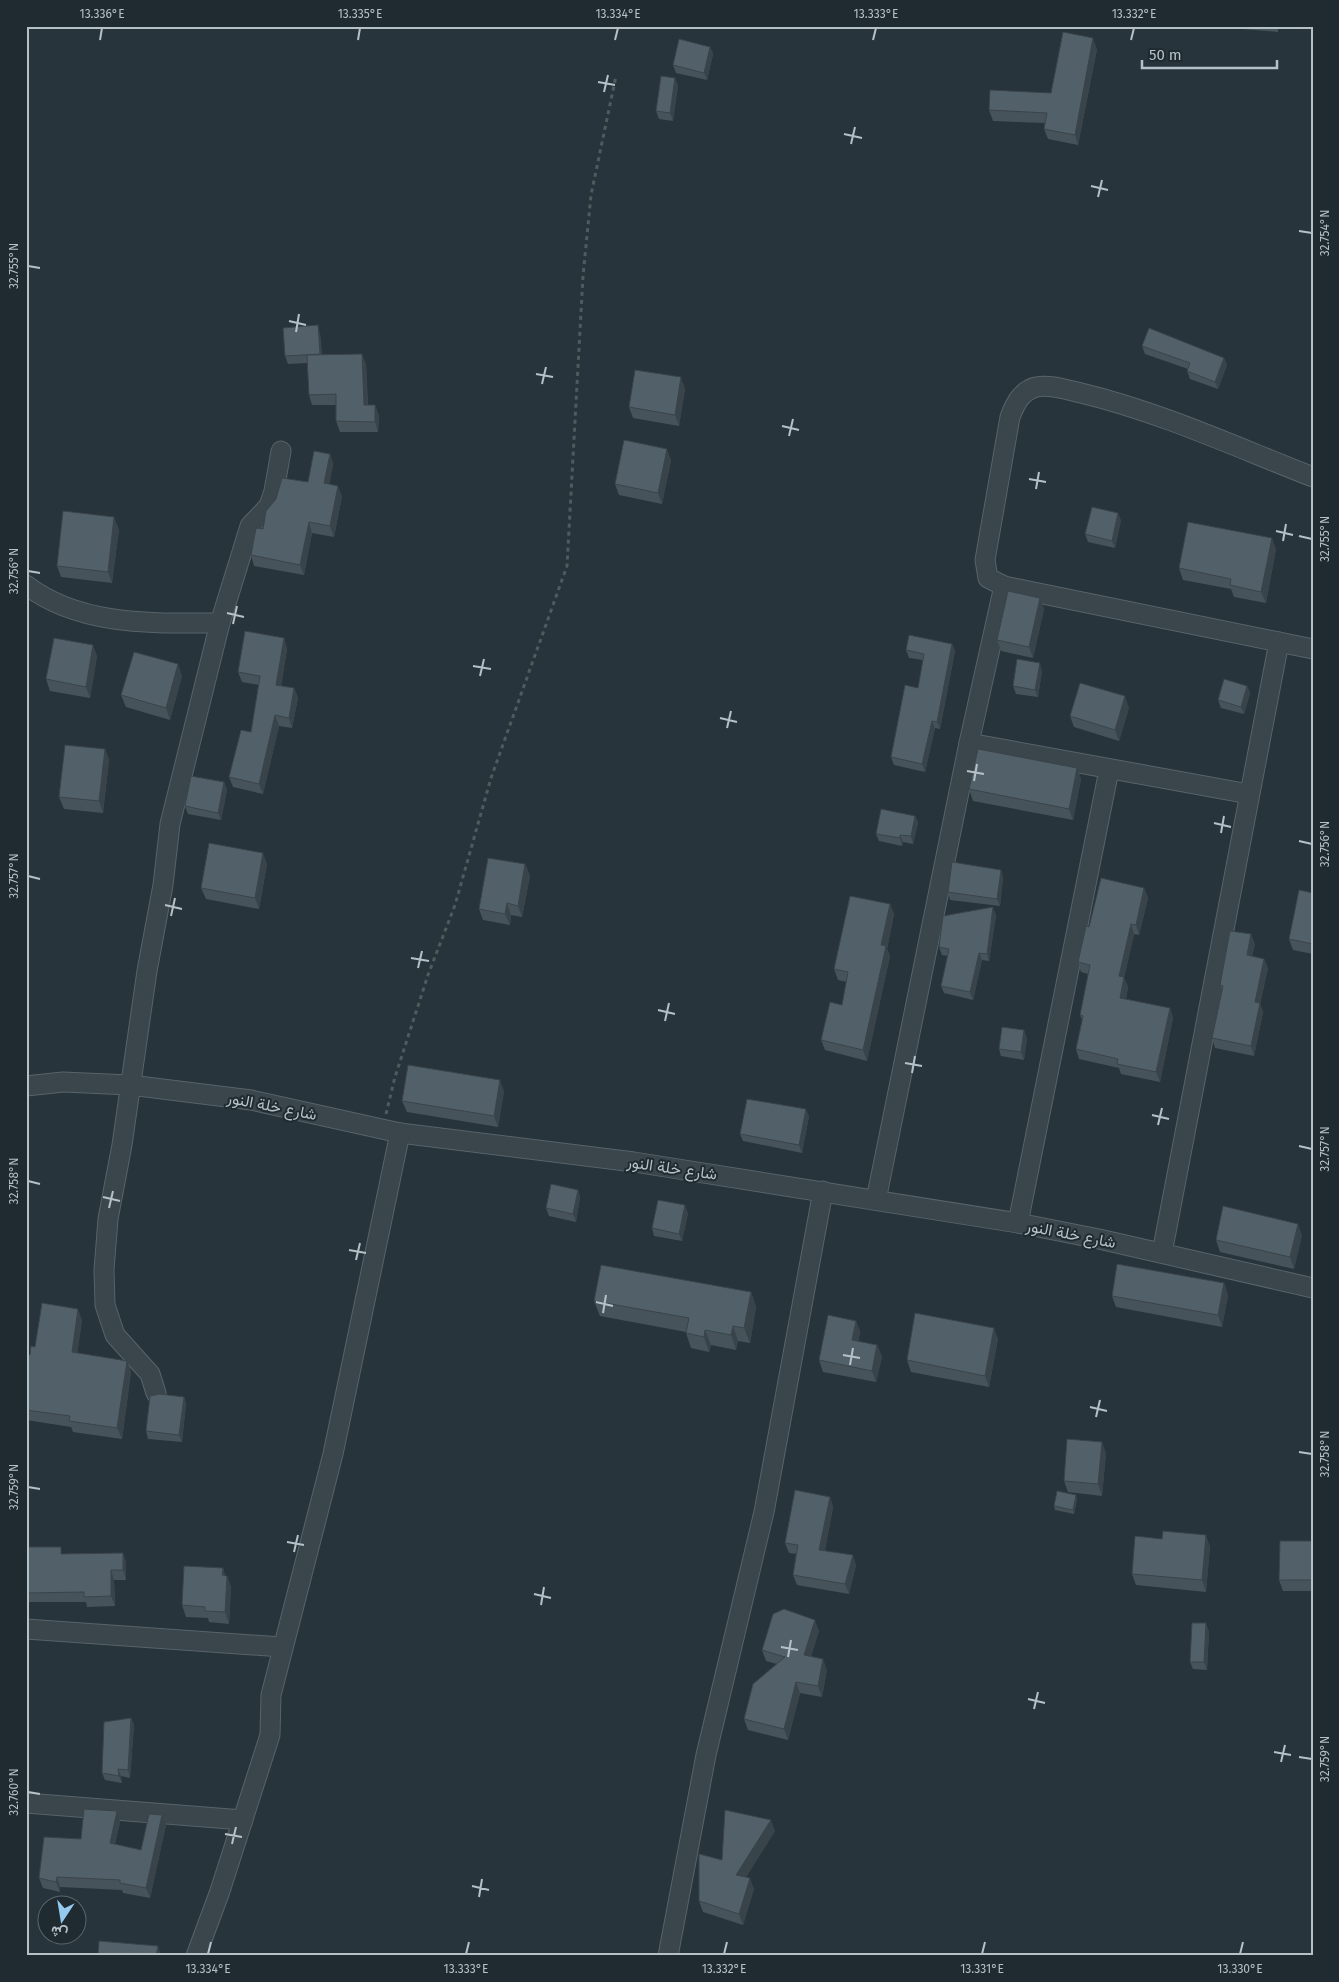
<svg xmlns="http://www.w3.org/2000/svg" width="1339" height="1982" font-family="'Fira Sans',Vazirmatn,sans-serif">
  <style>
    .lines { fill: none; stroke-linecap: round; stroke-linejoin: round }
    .minor-casing { stroke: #58636a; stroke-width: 21 }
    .path { stroke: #4a5e5c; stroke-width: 3; stroke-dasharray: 4 4; stroke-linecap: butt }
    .minor { stroke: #3a454c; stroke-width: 19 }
    .wall { fill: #47535a }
    .shaded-wall { fill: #39444a }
    .building { fill: #526169; stroke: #39444a }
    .ticks { fill: none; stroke: #b6c0c7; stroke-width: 2 }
    .labels { text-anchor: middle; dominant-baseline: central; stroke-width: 4; stroke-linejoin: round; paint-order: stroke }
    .street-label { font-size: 16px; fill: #b6c0c7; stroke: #1f2a31 }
    .neatline { fill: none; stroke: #b6c0c7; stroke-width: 2 }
    .ticks-label { font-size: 12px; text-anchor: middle; fill: #b6c0c7 }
  </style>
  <rect width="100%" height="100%" fill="#27343c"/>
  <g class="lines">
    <defs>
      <g id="minor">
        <path d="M1313,477C1236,447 1160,412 1081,393C1067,390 1050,384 1036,387C1021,391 1015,404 1010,417L985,560L988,578L1004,586L1313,649"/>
        <path d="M26,585C81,627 155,623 220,623"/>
        <path d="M969,743L1249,794"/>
        <path d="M26,1086L63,1082L130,1085L251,1100L400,1133L634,1162L1018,1223L1099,1239L1313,1288"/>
        <path d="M876,1200L969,743L1004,586"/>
        <path d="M1018,1223L1109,770"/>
        <path d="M1162,1253L1279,642"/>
        <path d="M156,1393L150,1374L115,1335L105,1305L104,1270L108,1219L122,1145L147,971L163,885L170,824L220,623L250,526L269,506L274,491L281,451"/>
        <path d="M26,1629L282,1647"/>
        <path d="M26,1803L243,1820"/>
        <path d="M196,1956L220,1891L270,1735L271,1695L333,1454L400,1133"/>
        <path d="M668,1956L706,1755L764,1512L823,1191"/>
      </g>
    </defs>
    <use href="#minor" class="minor-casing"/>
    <path class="path" d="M386,1114L395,1077L428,975L455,905L491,778L567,566L583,276L591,195L616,76"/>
    <use href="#minor" class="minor"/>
  </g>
  <g class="wall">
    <path d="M1231,26H1278V32L1231,28Z"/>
    <path d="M710,47L713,54L707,80L676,73L673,65Z"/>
    <path d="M1097,49L1078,145L1048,139L1044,129L1045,123L993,121L989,110L1051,93Z"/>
    <path d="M678,85L673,121L659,119L656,111Z"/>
    <path d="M320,333L322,355L366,364L368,405H375L379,416L378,432H340L336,421V405H312L309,395L307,363L288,364L285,356Z"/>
    <path d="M1142,346L1224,358L1227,365L1218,389L1190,379L1187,371L1188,369L1145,354Z"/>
    <path d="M685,389L679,426L633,418L629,407Z"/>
    <path d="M330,454L333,464L329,484L342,496L334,537L312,533L304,575L254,566L251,555L263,529L308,482Z"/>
    <path d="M671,460L662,504L619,495L615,484Z"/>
    <path d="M1121,520L1115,548L1088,542L1085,534Z"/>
    <path d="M119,529L112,583L61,577L57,566Z"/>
    <path d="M1276,549L1266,603L1234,597L1231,589L1183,580L1179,568Z"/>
    <path d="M1044,609L1033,658L1001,651L997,640Z"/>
    <path d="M284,638L287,649L281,686L294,688L298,698L292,728L279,726L263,794L233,787L229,777L251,732L259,685L242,682L238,672Z"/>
    <path d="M952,644L955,651L940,729L935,728L925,772L894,765L891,757L918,688L923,660L909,658L906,650Z"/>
    <path d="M97,656L90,698L50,691L46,679Z"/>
    <path d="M1042,671L1038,697L1016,694L1013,686Z"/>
    <path d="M182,676L170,720L126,707L121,695Z"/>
    <path d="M1247,686L1250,693L1244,714L1221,708L1218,700Z"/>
    <path d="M1129,708L1119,741L1074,727L1070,716Z"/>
    <path d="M105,749L109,760L103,813L64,809L59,797Z"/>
    <path d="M1077,768L1081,779L1073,820L973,801L969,789Z"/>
    <path d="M224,782L227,790L221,820L188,814L185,806Z"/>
    <path d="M915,816L918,823L913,844L903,842L902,846L879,841L876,834Z"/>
    <path d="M267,864L259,909L206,899L201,888Z"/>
    <path d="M525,864L530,876L522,917L511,915L510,925L483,920L479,909Z"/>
    <path d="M1001,870L1003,878L1000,906L950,900L948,892Z"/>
    <path d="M1144,888L1148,898L1139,935L1134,934L1124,978L1128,987L1126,999L1170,1008L1173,1018L1160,1082L1121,1074L1119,1068L1079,1059L1076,1049L1082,1020L1080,1015L1088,974L1081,972L1078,962L1089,927Z"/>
    <path d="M1313,893V954L1293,950L1289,939Z"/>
    <path d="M890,904L894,914L887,949L890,956L867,1061L825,1050L821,1040L842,1005L847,982L838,980L834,969Z"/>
    <path d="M996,915L989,961L982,960L973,1000L944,993L941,986L948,956L942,955L939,947Z"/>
    <path d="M1255,944L1252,956L1264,959L1268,968L1260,1004L1263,1012L1254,1056L1215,1048L1212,1038L1222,990L1220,985Z"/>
    <path d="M1027,1038L1024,1060L1001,1056L999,1049Z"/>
    <path d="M504,1091L498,1127L407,1112L402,1101Z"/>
    <path d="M809,1116L802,1153L743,1141L740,1134Z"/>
    <path d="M578,1190L580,1197L576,1222L549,1216L546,1208Z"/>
    <path d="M688,1213L682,1241L654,1236L652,1228Z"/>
    <path d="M1302,1235L1294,1269L1220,1252L1216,1240Z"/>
    <path d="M1224,1283L1228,1295L1222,1327L1116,1307L1112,1296Z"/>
    <path d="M751,1292L756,1307L750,1343L738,1341L736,1350L711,1345L709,1352L691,1348L686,1333V1332L600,1316L594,1301Z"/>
    <path d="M82,1320L77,1353L127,1361L131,1372L122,1439L73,1432L71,1427L26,1420V1355H30L35,1347Z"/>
    <path d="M856,1321L860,1332L858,1342L877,1345L882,1357L876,1382L823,1372L819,1360Z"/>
    <path d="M998,1339L989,1387L911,1372L907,1360Z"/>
    <path d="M184,1397L186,1404L182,1442L148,1439L146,1431Z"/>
    <path d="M1106,1453L1102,1496L1068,1492L1064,1481Z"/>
    <path d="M830,1497L833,1507L825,1550L856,1565L849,1594L797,1585L793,1575L796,1554L789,1553L785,1543Z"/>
    <path d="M1077,1499L1074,1514L1055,1510L1054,1506Z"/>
    <path d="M1313,1541V1591H1283L1279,1580Z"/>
    <path d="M1210,1546L1206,1592L1136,1585L1132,1574Z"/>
    <path d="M26,1547L63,1554L123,1553L126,1563V1580H114L115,1606L87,1607L86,1602H26Z"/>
    <path d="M223,1568L225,1576H227L231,1587L229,1624L209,1622L208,1618L186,1617L182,1605Z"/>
    <path d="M819,1631L811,1656L827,1670L822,1697L800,1693L788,1740L748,1730L744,1719L777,1664L766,1661L762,1650Z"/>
    <path d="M1209,1631L1207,1670L1193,1669L1190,1662Z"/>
    <path d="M131,1718L134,1725L130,1778L121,1776L122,1783L105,1780L102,1773Z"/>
    <path d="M120,1822L115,1844L141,1850L166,1825L150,1898L123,1893L122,1890L60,1887V1892L43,1888L39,1878L81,1839Z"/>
    <path d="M775,1831L746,1877L754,1889L743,1925L703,1912L699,1901L722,1860Z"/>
  </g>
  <g class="shaded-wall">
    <path d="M1093,38L1097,49L1078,145L1075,135Z"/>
    <path d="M710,47L713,54L707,80L704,73Z"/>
    <path d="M675,78L678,85L673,121L670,113Z"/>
    <path d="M318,325L320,333L322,362L320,354Z"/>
    <path d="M362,354L366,364L368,415L364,405Z"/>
    <path d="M1224,358L1227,365L1218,389L1215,382Z"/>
    <path d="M681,377L685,389L679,426L675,415Z"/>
    <path d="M375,405L379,416L378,432L375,422Z"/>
    <path d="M667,449L671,460L662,504L658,493Z"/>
    <path d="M330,454L333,464L328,494L324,483Z"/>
    <path d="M338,486L342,496L334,537L330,526Z"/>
    <path d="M1118,513L1121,520L1115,548L1112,541Z"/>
    <path d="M114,517L119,529L112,583L108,572Z"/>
    <path d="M309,522L312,533L304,575L300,565Z"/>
    <path d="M1272,538L1276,549L1266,603L1261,592Z"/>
    <path d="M1040,598L1044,609L1033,658L1029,647Z"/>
    <path d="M284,638L287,649L279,695L276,685Z"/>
    <path d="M952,644L955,651L940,729L937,722Z"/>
    <path d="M93,645L97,656L90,698L86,687Z"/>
    <path d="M1040,663L1042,671L1038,697L1035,690Z"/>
    <path d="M178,664L182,676L170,720L166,708Z"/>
    <path d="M1247,686L1250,693L1244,714L1241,707Z"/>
    <path d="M294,688L298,698L292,728L289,718Z"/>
    <path d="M1125,696L1129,708L1119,741L1115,730Z"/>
    <path d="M275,715L279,726L263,794L259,784Z"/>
    <path d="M932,721L935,728L925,772L922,764Z"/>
    <path d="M105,749L109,760L103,813L99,801Z"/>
    <path d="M1077,768L1081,779L1073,820L1069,809Z"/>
    <path d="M224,782L227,790L221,820L218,813Z"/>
    <path d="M915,816L918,823L913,844L911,836Z"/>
    <path d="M900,835L903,842L902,846L900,838Z"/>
    <path d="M263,853L267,864L259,909L255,898Z"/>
    <path d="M525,864L530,876L522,917L518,906Z"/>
    <path d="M1001,870L1003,878L1000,906L997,899Z"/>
    <path d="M1144,888L1148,898L1139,935L1136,925Z"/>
    <path d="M507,903L511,915L510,925L505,914Z"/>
    <path d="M890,904L894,914L887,949L890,956L867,1061L863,1050L881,945Z"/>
    <path d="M993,907L996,915L989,961L987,954Z"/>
    <path d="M1131,924L1134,934L1124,978L1128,987L1124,1008L1120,998L1119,976Z"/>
    <path d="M1251,934L1255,944L1250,965L1247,955Z"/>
    <path d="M979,953L982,960L973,1000L970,992Z"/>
    <path d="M1264,959L1268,968L1260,1004L1263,1012L1254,1056L1251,1046L1255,1002Z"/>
    <path d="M1170,1008L1173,1018L1160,1082L1156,1072Z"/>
    <path d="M1024,1030L1027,1038L1024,1060L1021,1052Z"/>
    <path d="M500,1080L504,1091L498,1127L494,1116Z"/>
    <path d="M806,1109L809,1116L802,1153L799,1145Z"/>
    <path d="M578,1190L580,1197L576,1222L573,1214Z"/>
    <path d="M685,1205L688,1213L682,1241L679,1234Z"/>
    <path d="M1298,1224L1302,1235L1294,1269L1290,1257Z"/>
    <path d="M1224,1283L1228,1295L1222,1327L1218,1315Z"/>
    <path d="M751,1292L756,1307L750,1343L744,1328Z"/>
    <path d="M78,1309L82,1320L76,1364L72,1352Z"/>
    <path d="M856,1321L860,1332L856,1352L852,1340Z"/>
    <path d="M733,1326L738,1341L736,1350L731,1335Z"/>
    <path d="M994,1328L998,1339L989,1387L985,1376Z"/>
    <path d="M705,1330L711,1345L709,1352L704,1337Z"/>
    <path d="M877,1345L882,1357L876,1382L872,1371Z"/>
    <path d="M127,1361L131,1372L122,1439L117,1428Z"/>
    <path d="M184,1397L186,1404L182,1442L179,1435Z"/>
    <path d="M1102,1442L1106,1453L1102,1496L1098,1484Z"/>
    <path d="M1076,1495L1077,1499L1074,1514L1073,1510Z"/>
    <path d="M830,1497L833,1507L823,1560L819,1550Z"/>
    <path d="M1206,1535L1210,1546L1206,1592L1202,1580Z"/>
    <path d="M123,1553L126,1563V1580L123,1570Z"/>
    <path d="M853,1555L856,1565L849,1594L845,1584Z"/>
    <path d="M223,1568L227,1580L222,1575Z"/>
    <path d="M111,1570L114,1580L115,1606L111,1596Z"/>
    <path d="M227,1576L231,1587L229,1624L225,1612Z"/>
    <path d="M815,1620L819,1631L808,1666L804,1655Z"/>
    <path d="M1206,1623L1209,1631L1207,1670L1204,1662Z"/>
    <path d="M823,1659L827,1670L822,1697L818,1686Z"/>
    <path d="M796,1682L800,1693L788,1740L784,1729Z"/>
    <path d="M131,1718L134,1725L130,1778L128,1770Z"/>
    <path d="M118,1769L121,1776L122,1783L119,1776Z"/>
    <path d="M117,1811L120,1822L113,1853L110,1843Z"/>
    <path d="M162,1815L166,1825L150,1898L146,1888Z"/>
    <path d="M771,1820L775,1831L740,1887L736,1875Z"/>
    <path d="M57,1877L60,1887V1892L56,1882Z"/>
    <path d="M750,1878L754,1889L743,1925L739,1914Z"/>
    <path d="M158,1946L161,1956H156Z"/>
  </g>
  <g class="building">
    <path d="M1063,32L1093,38L1075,135L1044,129L1047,113L989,110L990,90L1051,93Z"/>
    <path d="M679,39L710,47L704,73L673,65Z"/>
    <path d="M661,76L675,78L670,113L656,111Z"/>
    <path d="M318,325L320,354L285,356L283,328Z"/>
    <path d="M1149,328L1224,358L1215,382L1187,371L1190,363L1142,346Z"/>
    <path d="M362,354L364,405H375V422L336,421V394L309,395L307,355Z"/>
    <path d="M635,370L681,377L675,415L629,407Z"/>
    <path d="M624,440L667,449L658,493L615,484Z"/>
    <path d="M314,451L330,454L324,483L338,486L330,526L309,522L300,565L251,555L256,528L263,529L266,511L276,499L282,478L308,482Z"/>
    <path d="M1092,507L1118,513L1112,541L1085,534Z"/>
    <path d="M63,511L114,517L108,572L57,566Z"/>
    <path d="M1188,522L1272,538L1261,592L1230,585L1231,579L1179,568Z"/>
    <path d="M1008,591L1040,598L1029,647L997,640Z"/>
    <path d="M245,631L284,638L276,685L294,688L289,718L275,715L259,784L229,777L241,730L251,732L260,676L238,672Z"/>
    <path d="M909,635L952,644L937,722L932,721L922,764L891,757L905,685L918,688L924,654L906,650Z"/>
    <path d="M54,638L93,645L86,687L46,679Z"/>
    <path d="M134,652L178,664L166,708L121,695Z"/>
    <path d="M1017,659L1040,663L1035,690L1013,686Z"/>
    <path d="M1224,679L1247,686L1241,707L1218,700Z"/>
    <path d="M1080,683L1125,696L1115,730L1070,716Z"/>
    <path d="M65,745L105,749L99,801L59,797Z"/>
    <path d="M978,749L1077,768L1069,809L969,789Z"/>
    <path d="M191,776L224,782L218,813L185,806Z"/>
    <path d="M881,809L915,816L911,836L900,835V838L876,834Z"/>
    <path d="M209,843L263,853L255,898L201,888Z"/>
    <path d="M488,858L525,864L518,906L507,903L505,914L479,909Z"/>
    <path d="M952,862L1001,870L997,899L948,892Z"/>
    <path d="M1101,878L1144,888L1136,925L1131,924L1119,976L1124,977L1120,998L1170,1008L1156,1072L1117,1064L1118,1059L1076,1049L1083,1016L1080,1015L1090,965L1078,962L1086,926L1089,927Z"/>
    <path d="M1299,890L1313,893V944L1289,939Z"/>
    <path d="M850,896L890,904L881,945L886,946L863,1050L821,1040L830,1002L842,1005L848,972L834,969Z"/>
    <path d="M993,907L987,954L979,953L970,992L941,986L949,949L939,947L943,916Z"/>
    <path d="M1230,931L1251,934L1247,955L1264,959L1255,1002L1260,1003L1251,1046L1212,1038L1223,986L1220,985Z"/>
    <path d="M1002,1027L1024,1030L1021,1052L999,1049Z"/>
    <path d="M408,1065L500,1080L494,1116L402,1101Z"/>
    <path d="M747,1099L806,1109L799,1145L740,1134Z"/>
    <path d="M551,1184L578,1190L573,1214L546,1208Z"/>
    <path d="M658,1200L685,1205L679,1234L652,1228Z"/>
    <path d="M1223,1206L1298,1224L1290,1257L1216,1240Z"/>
    <path d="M1117,1264L1224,1283L1218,1315L1112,1296Z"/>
    <path d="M601,1265L751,1292L744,1328L733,1326L731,1335L705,1330L704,1337L686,1333L689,1318L594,1301Z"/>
    <path d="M42,1303L78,1309L72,1352L127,1361L117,1428L69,1421L70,1416L26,1410V1355H30L31,1346L35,1347Z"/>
    <path d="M915,1313L994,1328L985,1376L907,1360Z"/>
    <path d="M828,1315L856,1321L852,1340L877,1345L872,1371L819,1360Z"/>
    <path d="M160,1394L184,1397L179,1435L146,1431L150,1396Z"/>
    <path d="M1067,1439L1102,1442L1098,1484L1064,1481Z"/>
    <path d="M795,1490L830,1497L819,1550L853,1555L845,1584L793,1575L798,1545L785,1543Z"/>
    <path d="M1057,1491L1076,1495L1073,1510L1054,1506Z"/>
    <path d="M1163,1531L1206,1535L1202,1580L1132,1574L1135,1536L1162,1539Z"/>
    <path d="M1280,1541H1313V1580H1279Z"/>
    <path d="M26,1547H61V1554L123,1553V1570H111V1596L84,1597V1592L26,1593Z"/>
    <path d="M184,1566L223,1568L222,1575L227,1576L225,1612L205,1611V1607L182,1605Z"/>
    <path d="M784,1609L815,1620L804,1655L823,1659L818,1686L796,1682L784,1729L744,1719L753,1684L785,1657L762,1650L773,1614Z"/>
    <path d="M1192,1623H1206L1204,1662H1190Z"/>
    <path d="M131,1718L128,1770L118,1769L119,1776L102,1773L104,1722Z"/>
    <path d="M84,1809L117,1811L110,1843L141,1850L149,1814L162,1815L146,1888L120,1883V1880L57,1877L56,1882L39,1878L44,1837L81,1839Z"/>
    <path d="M725,1810L771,1820L736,1875L750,1878L739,1914L699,1901V1854L722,1860Z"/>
    <path d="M99,1941L158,1946L156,1956H98Z"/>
  </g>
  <path class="ticks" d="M100,40L102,28M358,40L360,28M615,40L618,28M873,40L876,28M1131,40L1134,28M598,82L615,85M604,92L608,75M844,134L862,138M851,144L855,127M1091,186L1108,190M1098,197L1102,180M1299,231L1312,233M28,266L40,268M289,321L306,325M296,332L299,314M536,374L553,377M542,384L546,367M782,426L799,430M789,436L793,419M1029,479L1046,482M1036,489L1039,472M1276,531L1293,535M1299,536L1312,539M1283,541L1286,524M28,571L40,573M227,613L244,617M233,624L237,606M473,666L491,669M480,676L484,659M720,718L737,722M727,728L731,711M967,771L984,774M974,781L977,764M1214,823L1231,827M1221,833L1224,816M1299,841L1312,844M28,876L40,879M165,905L182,909M171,916L175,898M411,958L429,961M418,968L422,951M658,1010L675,1014M665,1021L669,1003M905,1063L922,1066M912,1073L915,1056M1152,1115L1169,1119M1158,1125L1162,1108M1299,1146L1312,1149M28,1181L40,1184M103,1197L120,1201M109,1208L113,1191M349,1250L366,1253M356,1260L360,1243M596,1302L613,1306M603,1313L606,1295M843,1355L860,1358M850,1365L853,1348M1090,1407L1107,1411M1096,1417L1100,1400M1299,1452L1312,1454M28,1487L40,1489M287,1542L304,1545M294,1552L298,1535M534,1594L551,1598M541,1605L544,1587M781,1647L798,1650M788,1657L791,1640M1028,1699L1045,1703M1034,1709L1038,1692M1274,1752L1291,1755M1299,1757L1312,1759M1281,1762L1285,1745M28,1792L40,1794M225,1834L242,1837M232,1844L236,1827M472,1886L489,1890M479,1897L482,1879M208,1954L211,1942M466,1954L469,1942M724,1954L727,1942M982,1954L985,1942M1240,1954L1243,1942"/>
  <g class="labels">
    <g class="street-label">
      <text transform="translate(272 1106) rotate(11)">شارع خلة النور</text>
      <text transform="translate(672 1168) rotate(8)">شارع خلة النور</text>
      <text transform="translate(1071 1234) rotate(11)">شارع خلة النور</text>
    </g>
  </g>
  <rect width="1339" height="1982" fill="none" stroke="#1f2a31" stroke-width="55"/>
  <g transform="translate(62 1920) rotate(192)"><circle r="24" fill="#1f2a31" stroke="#5b666d"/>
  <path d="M0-4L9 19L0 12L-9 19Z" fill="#95c9ee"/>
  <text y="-8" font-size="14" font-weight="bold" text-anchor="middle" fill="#b6c0c7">ش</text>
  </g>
  <path d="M1142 60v8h135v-8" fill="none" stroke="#b6c0c7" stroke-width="2.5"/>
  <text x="1149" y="60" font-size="15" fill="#b6c0c7" stroke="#1f2a31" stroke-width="4" paint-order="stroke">50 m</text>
  <rect x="28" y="28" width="1284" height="1926" class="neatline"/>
  <g class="ticks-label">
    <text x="102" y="18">13.336°E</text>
    <text x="360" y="18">13.335°E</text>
    <text x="618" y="18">13.334°E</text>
    <text x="876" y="18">13.333°E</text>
    <text x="1134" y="18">13.332°E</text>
    <text transform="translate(1325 233) rotate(-90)" y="4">32.754°N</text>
    <text transform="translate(14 266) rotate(-90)" y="4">32.755°N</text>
    <text transform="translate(1325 539) rotate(-90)" y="4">32.755°N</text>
    <text transform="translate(14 571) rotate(-90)" y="4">32.756°N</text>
    <text transform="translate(1325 844) rotate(-90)" y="4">32.756°N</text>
    <text transform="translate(14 876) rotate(-90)" y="4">32.757°N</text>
    <text transform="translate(1325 1149) rotate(-90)" y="4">32.757°N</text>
    <text transform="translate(14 1181) rotate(-90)" y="4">32.758°N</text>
    <text transform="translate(1325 1454) rotate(-90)" y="4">32.758°N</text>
    <text transform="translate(14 1487) rotate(-90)" y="4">32.759°N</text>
    <text transform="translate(1325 1759) rotate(-90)" y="4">32.759°N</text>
    <text transform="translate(14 1792) rotate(-90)" y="4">32.760°N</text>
    <text x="208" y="1973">13.334°E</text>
    <text x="466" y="1973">13.333°E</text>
    <text x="724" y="1973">13.332°E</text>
    <text x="982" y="1973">13.331°E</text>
    <text x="1240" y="1973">13.330°E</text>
  </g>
</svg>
